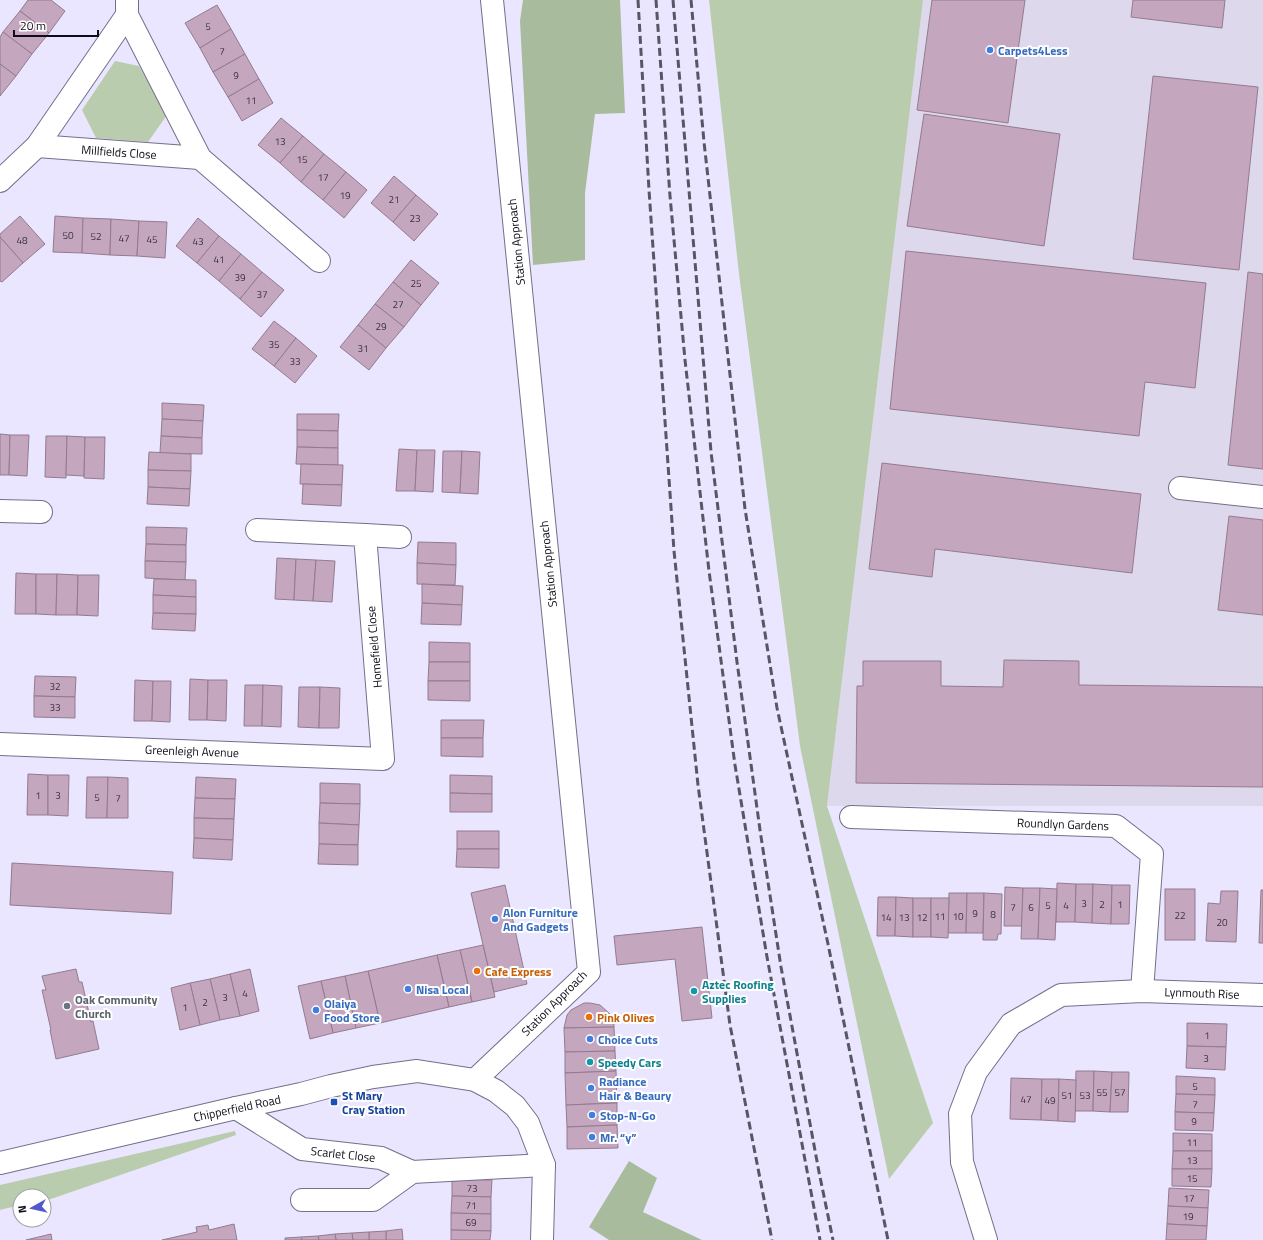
<svg xmlns="http://www.w3.org/2000/svg" width="1263" height="1240" font-family="'Titillium Web',sans-serif">
  <style>
    .commercial { fill: #ded8ed }
    .green { fill: #baccae }
    .forest { fill: #a8bb9c }
    .building { fill: #c4a6bf; stroke: #937b8f }
    .lines { fill: none; stroke-linecap: round; stroke-linejoin: round }
    .street-casing { stroke: #746f8a; stroke-width: 24 }
    .street { stroke: #fff; stroke-width: 22 }
    .rail { stroke: #585564; stroke-width: 3; stroke-dasharray: 8 4; stroke-linecap: butt }
    .shop-dot { fill: #3f7fe0; stroke: #fff; stroke-width: 1.5 }
    .food-dot { fill: #e8710a; stroke: #fff; stroke-width: 1.5 }
    .culture-dot { fill: #0f9aa8; stroke: #fff; stroke-width: 1.5 }
    .worship-dot { fill: #6b7280; stroke: #fff; stroke-width: 1.5 }
    .transit-dot { fill: #1a4fb4; stroke: #fff; stroke-width: 1.5 }
    .labels { text-anchor: middle; dominant-baseline: central; stroke-width: 4; stroke-linejoin: round; paint-order: stroke }
    .number-label { font-size: 10px; fill: #3c3240 }
    .shop-label { font-size: 12px; font-weight: bold; fill: #366cbe; stroke: #fff; text-anchor: start }
    .street-label { font-size: 12px; fill: #0e0c16; stroke: #fff }
    .food-label { font-size: 12px; font-weight: bold; fill: #c56008; stroke: #fff; text-anchor: start }
    .culture-label { font-size: 12px; font-weight: bold; fill: #0d838f; stroke: #fff; text-anchor: start }
    .worship-label { font-size: 12px; font-weight: bold; fill: #5b616d; stroke: #fff; text-anchor: start }
    .transit-label { font-size: 12px; font-weight: bold; fill: #164399; stroke: #fff; text-anchor: start }
  </style>
  <rect width="100%" height="100%" fill="#eae6ff"/>
  <path class="commercial" d="M923,0H1263V806H827Z"/>
  <g class="green">
    <path d="M709,0H923L827,806L933,1123L889,1179L800,746L739,274Z"/>
    <path d="M115,61L139,66L167,115L148,142L96,138L82,110Z"/>
    <path d="M235,1131L236,1135L51,1199L44,1200V1196H20V1205L0,1210V1185Z"/>
  </g>
  <g class="forest">
    <path d="M523,0H620L625,113L595,114L585,193V260L533,265L520,21Z"/>
    <path d="M629,1161L657,1178L643,1212L702,1240H609L589,1227Z"/>
  </g>
  <g class="building">
    <path d="M28,0H51L65,11L49,33L20,11Z"/>
    <path d="M932,0H1025L1008,123L917,110Z"/>
    <path d="M1133,0H1225L1222,28L1131,17Z"/>
    <path d="M217,5L231,29L200,48L185,23Z"/>
    <path d="M20,11L49,33L32,54L3,32Z"/>
    <path d="M231,29L245,54L213,72L200,48Z"/>
    <path d="M3,32L32,54L16,76L0,64V37Z"/>
    <path d="M245,54L259,79L228,97L213,72Z"/>
    <path d="M0,64L16,76L0,96Z"/>
    <path d="M1153,76L1258,87L1239,270L1133,259Z"/>
    <path d="M259,79L273,103L242,121L228,97Z"/>
    <path d="M924,114L1060,134L1044,246L907,226Z"/>
    <path d="M281,118L303,136L280,163L258,145Z"/>
    <path d="M303,136L324,154L301,182L280,163Z"/>
    <path d="M324,154L346,172L323,200L301,182Z"/>
    <path d="M346,172L367,190L344,218L323,200Z"/>
    <path d="M394,176L416,195L393,222L371,203Z"/>
    <path d="M416,195L438,214L414,241L393,222Z"/>
    <path d="M20,216L45,244L23,263L0,237V234Z"/>
    <path d="M55,216L83,218L82,253L53,252Z"/>
    <path d="M83,218L111,219L110,255L82,253Z"/>
    <path d="M198,218L219,236L197,263L176,246Z"/>
    <path d="M111,219L139,221L137,256L110,255Z"/>
    <path d="M139,221L167,222L165,258L137,256Z"/>
    <path d="M219,236L241,254L219,281L197,263Z"/>
    <path d="M0,237L23,263L2,282L0,281Z"/>
    <path d="M906,251L1206,283L1195,388L1145,382L1139,436L890,409Z"/>
    <path d="M241,254L262,272L240,299L219,281Z"/>
    <path d="M411,260L439,283L421,305L393,282Z"/>
    <path d="M262,272L284,290L261,317L240,299Z"/>
    <path d="M1248,272L1263,274V469L1228,465Z"/>
    <path d="M393,282L421,305L404,327L375,304Z"/>
    <path d="M375,304L404,327L386,348L358,325Z"/>
    <path d="M274,321L296,338L274,366L252,349Z"/>
    <path d="M358,325L386,348L369,370L340,347Z"/>
    <path d="M296,338L317,356L295,383L274,366Z"/>
    <path d="M162,403L204,405L203,421L162,419Z"/>
    <path d="M297,414H339L338,431L297,430Z"/>
    <path d="M162,419L203,421L202,438L161,436Z"/>
    <path d="M297,430L338,431V448L297,447Z"/>
    <path d="M0,434L10,435L9,475H0Z"/>
    <path d="M10,435H29L27,476L9,475Z"/>
    <path d="M46,436H67L66,478L45,477Z"/>
    <path d="M67,436L85,437L84,476L66,475Z"/>
    <path d="M161,436L202,438V454L160,453Z"/>
    <path d="M85,437H105L104,479L84,478Z"/>
    <path d="M297,447L338,448V465L296,464Z"/>
    <path d="M399,449L417,450L415,491H396Z"/>
    <path d="M417,450H435L433,492L415,491Z"/>
    <path d="M443,451H462L460,493L442,492Z"/>
    <path d="M462,451L480,452L478,494L460,493Z"/>
    <path d="M149,452L191,454V471L148,470Z"/>
    <path d="M882,463L1141,494L1132,573L935,549L932,577L869,569Z"/>
    <path d="M301,464L343,465L342,485L300,484Z"/>
    <path d="M148,470L191,471L190,489L148,487Z"/>
    <path d="M303,484L342,485L341,506L302,504Z"/>
    <path d="M148,487L190,489L189,506L147,504Z"/>
    <path d="M1229,516L1263,520V615L1218,610Z"/>
    <path d="M146,527L187,528L186,545L146,544Z"/>
    <path d="M418,542L456,543V565L417,563Z"/>
    <path d="M146,544L186,545V562L145,561Z"/>
    <path d="M277,558L296,559L294,600L275,599Z"/>
    <path d="M296,559L316,560L313,601L294,600Z"/>
    <path d="M316,560L335,561L332,602L313,601Z"/>
    <path d="M145,561L186,562L185,580L145,578Z"/>
    <path d="M417,563L456,565L455,585L417,584Z"/>
    <path d="M16,573L36,574V614H15Z"/>
    <path d="M36,574H57L56,615L36,614Z"/>
    <path d="M57,574L78,575L77,615H56Z"/>
    <path d="M78,575H99L98,616L77,615Z"/>
    <path d="M154,579L196,580V597L153,595Z"/>
    <path d="M422,584L463,586L462,605L422,603Z"/>
    <path d="M153,595L196,597V614L153,613Z"/>
    <path d="M422,603L462,605L461,625L421,624Z"/>
    <path d="M153,613L196,614L195,631L152,629Z"/>
    <path d="M429,642L470,643V662H429Z"/>
    <path d="M1004,660L1079,661V685L1263,687V787L856,783L857,686H863V661H941V686L1003,687Z"/>
    <path d="M429,662H470V681H428Z"/>
    <path d="M35,676L76,677L75,697L34,696Z"/>
    <path d="M190,679L208,680L207,720H189Z"/>
    <path d="M135,680L153,681L152,721H134Z"/>
    <path d="M208,680H227L226,721L207,720Z"/>
    <path d="M153,681H171L170,722L152,721Z"/>
    <path d="M428,681H470V701L428,700Z"/>
    <path d="M245,685H263L262,726H244Z"/>
    <path d="M263,685L282,686L281,727L262,726Z"/>
    <path d="M299,687H320L319,728L298,727Z"/>
    <path d="M320,687L340,688L339,728H319Z"/>
    <path d="M34,696L75,697V718L34,717Z"/>
    <path d="M441,720H484L483,738H441Z"/>
    <path d="M441,738H483V757L441,756Z"/>
    <path d="M28,774L48,775V815H27Z"/>
    <path d="M48,775H69L68,816L48,815Z"/>
    <path d="M450,775L492,776V794L450,793Z"/>
    <path d="M87,777H108L107,818H86Z"/>
    <path d="M108,777L128,778V818H107Z"/>
    <path d="M196,777L236,779L235,799L195,798Z"/>
    <path d="M320,783L360,784V804L320,803Z"/>
    <path d="M450,793L492,794V812H450Z"/>
    <path d="M195,798L235,799L234,819L194,818Z"/>
    <path d="M320,803L360,804L359,825L319,823Z"/>
    <path d="M194,818L234,819L233,840L194,838Z"/>
    <path d="M319,823L359,825L358,845L319,844Z"/>
    <rect x="457" y="831" width="42" height="18"/>
    <path d="M194,838L233,840L232,860L193,858Z"/>
    <path d="M319,844L358,845V865L318,864Z"/>
    <path d="M457,849H499V868L456,867Z"/>
    <path d="M12,863L173,872L171,914L10,905Z"/>
    <path d="M1057,883L1076,884L1075,922H1056Z"/>
    <path d="M1076,884H1093L1092,923L1075,922Z"/>
    <path d="M1093,884L1112,885L1111,924L1092,923Z"/>
    <path d="M505,885L527,984L494,992L471,893Z"/>
    <path d="M1112,885H1130L1129,924H1111Z"/>
    <path d="M1005,887L1023,888L1022,926H1004Z"/>
    <path d="M1023,888H1040L1038,939H1021Z"/>
    <path d="M1040,888L1057,889L1055,940L1038,939Z"/>
    <rect x="1165" y="889" width="30" height="51"/>
    <path d="M1261,890H1263V943H1259Z"/>
    <path d="M1221,891H1238L1236,942L1206,941L1208,903L1220,904Z"/>
    <path d="M949,893H967L966,933H948Z"/>
    <path d="M967,893H984L983,933H966Z"/>
    <path d="M984,893L1002,894L1001,934H998L997,940H983Z"/>
    <path d="M878,897H896L895,936H877Z"/>
    <path d="M896,897L913,898V937L895,936Z"/>
    <rect x="913" y="898" width="18" height="39"/>
    <path d="M931,898H949L948,938L931,937Z"/>
    <path d="M702,927L712,1018L682,1021L675,959L617,965L614,936Z"/>
    <path d="M483,945L495,997L472,1002L460,950Z"/>
    <path d="M460,950L472,1002L449,1007L437,955Z"/>
    <path d="M437,955L449,1007L380,1023L368,971Z"/>
    <path d="M76,969L79,982H82L91,1022L93,1021L99,1049L56,1059L50,1030H51L42,990H46L42,976Z"/>
    <path d="M250,969L259,1011L240,1016L230,974Z"/>
    <path d="M368,971L380,1023L356,1028L345,976Z"/>
    <path d="M230,974L240,1016L220,1020L210,979Z"/>
    <path d="M345,976L356,1028L333,1033L321,981Z"/>
    <path d="M210,979L220,1020L200,1025L190,983Z"/>
    <path d="M321,981L333,1033L310,1039L298,986Z"/>
    <path d="M190,983L200,1025L180,1030L171,988Z"/>
    <path d="M584,1003H590L600,1005L610,1014L614,1021V1027L564,1028L567,1015L571,1010Z"/>
    <path d="M1187,1023L1227,1024L1226,1047L1187,1046Z"/>
    <path d="M614,1027L615,1051L565,1052L564,1028Z"/>
    <path d="M1187,1046L1226,1047L1225,1070L1186,1068Z"/>
    <path d="M615,1051L616,1071L565,1073V1052Z"/>
    <path d="M616,1071L617,1103L566,1105L565,1073Z"/>
    <path d="M1076,1071H1094L1093,1111H1075Z"/>
    <path d="M1094,1071L1112,1072L1110,1112L1093,1111Z"/>
    <path d="M1112,1072H1129L1128,1112H1110Z"/>
    <path d="M1176,1076L1215,1078V1095L1176,1094Z"/>
    <path d="M1011,1078L1042,1079L1041,1120L1010,1119Z"/>
    <path d="M1042,1079H1059L1058,1121L1041,1120Z"/>
    <path d="M1059,1079L1076,1080L1075,1122L1058,1121Z"/>
    <path d="M1176,1094L1215,1095L1214,1113L1175,1112Z"/>
    <path d="M617,1103V1125L567,1127L566,1105Z"/>
    <path d="M1175,1112L1214,1113L1213,1131L1175,1130Z"/>
    <path d="M617,1125L618,1148L567,1149V1127Z"/>
    <path d="M1173,1133L1212,1134V1151H1173Z"/>
    <path d="M1173,1151H1212V1169H1172Z"/>
    <path d="M1172,1169H1212L1211,1187L1172,1186Z"/>
    <path d="M452,1179L492,1180L491,1197L452,1196Z"/>
    <path d="M1169,1188L1209,1190L1208,1208L1168,1206Z"/>
    <path d="M452,1196L491,1197V1214L451,1213Z"/>
    <path d="M1168,1206L1208,1208L1207,1226L1167,1224Z"/>
    <path d="M451,1213L491,1214V1231L451,1230Z"/>
    <path d="M234,1224L237,1240H162L197,1232L196,1227L208,1225L209,1230Z"/>
    <path d="M1167,1224L1207,1226L1206,1240H1166Z"/>
    <path d="M402,1229L403,1240H386V1231Z"/>
    <path d="M451,1230L491,1231L490,1240H451Z"/>
    <path d="M386,1231V1240H369V1232Z"/>
    <path d="M369,1232V1240H353L352,1233Z"/>
    <path d="M352,1233L353,1240H336L335,1234Z"/>
    <path d="M51,1234L52,1240H26Z"/>
    <path d="M335,1234L336,1240H319L318,1236Z"/>
    <path d="M318,1236L319,1240H302L301,1237Z"/>
    <path d="M301,1237L302,1240H285V1238Z"/>
  </g>
  <g class="lines">
    <defs>
      <g id="street">
        <path d="M127,0V15L200,158L319,261"/>
        <path d="M37,146L200,158"/>
        <path d="M0,181L37,146L127,15"/>
        <path d="M1180,488L1263,497"/>
        <path d="M0,511L41,512"/>
        <path d="M365,535L400,537"/>
        <path d="M0,744L383,759L365,535L257,530"/>
        <path d="M851,817L1116,826L1152,854L1142,991"/>
        <path d="M475,1080L589,972L492,0"/>
        <path d="M236,1108L302,1149L381,1158L412,1172L544,1165"/>
        <path d="M0,1163L236,1108L301,1094L331,1086L373,1077L417,1071L475,1080L496,1091L515,1106L528,1123L544,1165L542,1240"/>
        <path d="M302,1200H373L412,1172"/>
        <path d="M986,1240L962,1162L960,1114L976,1072L1011,1024L1061,995L1142,991L1263,995"/>
      </g>
    </defs>
    <use href="#street" class="street-casing"/>
    <use href="#street" class="street"/>
    <g class="rail">
      <path d="M638,0L649,190L674,551L698,785L730,1025L772,1240"/>
      <path d="M656,0L670,196L685,360L709,571L735,765L767,957L820,1240"/>
      <path d="M673,0L711,452L737,662L760,830L781,967L819,1172L833,1240"/>
      <path d="M691,0L704,142L745,509L777,708L828,944L888,1240"/>
    </g>
  </g>
  <g class="shop-dot">
    <circle cx="990" cy="50" r="4"/>
    <circle cx="495" cy="919" r="4"/>
    <circle cx="408" cy="989" r="4"/>
    <circle cx="316" cy="1010" r="4"/>
    <circle cx="590" cy="1039" r="4"/>
    <circle cx="591" cy="1088" r="4"/>
    <circle cx="592" cy="1115" r="4"/>
    <circle cx="592" cy="1137" r="4"/>
  </g>
  <g class="food-dot">
    <circle cx="477" cy="971" r="4"/>
    <circle cx="589" cy="1017" r="4"/>
  </g>
  <g class="culture-dot">
    <circle cx="694" cy="991" r="4"/>
    <circle cx="590" cy="1062" r="4"/>
  </g>
  <circle class="worship-dot" cx="67" cy="1006" r="4"/>
  <rect class="transit-dot" x="330" y="1098" width="8" height="8" rx="2"/>
  <g class="labels">
    <g class="number-label">
      <text x="208" y="26">5</text>
      <text x="222" y="51">7</text>
      <text x="236" y="75">9</text>
      <text x="251" y="100">11</text>
      <text x="280" y="141">13</text>
      <text x="302" y="159">15</text>
      <text x="323" y="177">17</text>
      <text x="345" y="195">19</text>
      <text x="394" y="199">21</text>
      <text x="415" y="218">23</text>
      <text x="68" y="235">50</text>
      <text x="96" y="236">52</text>
      <text x="124" y="238">47</text>
      <text x="152" y="239">45</text>
      <text x="22" y="240">48</text>
      <text x="198" y="241">43</text>
      <text x="219" y="259">41</text>
      <text x="240" y="277">39</text>
      <text x="416" y="283">25</text>
      <text x="262" y="294">37</text>
      <text x="398" y="304">27</text>
      <text x="381" y="326">29</text>
      <text x="274" y="344">35</text>
      <text x="363" y="348">31</text>
      <text x="295" y="361">33</text>
      <text x="55" y="686">32</text>
      <text x="55" y="707">33</text>
      <text x="38" y="795">1</text>
      <text x="58" y="795">3</text>
      <text x="97" y="797">5</text>
      <text x="118" y="798">7</text>
      <text x="1084" y="903">3</text>
      <text x="1102" y="904">2</text>
      <text x="1120" y="904">1</text>
      <text x="1048" y="905">5</text>
      <text x="1066" y="905">4</text>
      <text x="1013" y="907">7</text>
      <text x="1031" y="907">6</text>
      <text x="975" y="913">9</text>
      <text x="993" y="914">8</text>
      <text x="1180" y="915">22</text>
      <text x="940" y="916">11</text>
      <text x="958" y="916">10</text>
      <text x="886" y="917">14</text>
      <text x="904" y="917">13</text>
      <text x="922" y="917">12</text>
      <text x="1222" y="922">20</text>
      <text x="245" y="993">4</text>
      <text x="225" y="997">3</text>
      <text x="205" y="1002">2</text>
      <text x="185" y="1007">1</text>
      <text x="1207" y="1035">1</text>
      <text x="1206" y="1058">3</text>
      <text x="1195" y="1086">5</text>
      <text x="1102" y="1092">55</text>
      <text x="1120" y="1092">57</text>
      <text x="1067" y="1095">51</text>
      <text x="1085" y="1095">53</text>
      <text x="1026" y="1099">47</text>
      <text x="1050" y="1100">49</text>
      <text x="1195" y="1104">7</text>
      <text x="1194" y="1121">9</text>
      <text x="1192" y="1142">11</text>
      <text x="1192" y="1160">13</text>
      <text x="1192" y="1178">15</text>
      <text x="472" y="1188">73</text>
      <text x="1189" y="1198">17</text>
      <text x="471" y="1205">71</text>
      <text x="1188" y="1216">19</text>
      <text x="471" y="1222">69</text>
    </g>
    <g class="shop-label">
      <text x="998" y="50">Carpets4Less</text>
      <text x="503" y="912">Alon Furniture<tspan x="503" dy="14">And Gadgets</tspan></text>
      <text x="416" y="989">Nisa Local</text>
      <text x="324" y="1003">Olaiya<tspan x="324" dy="14">Food Store</tspan></text>
      <text x="598" y="1039">Choice Cuts</text>
      <text x="599" y="1081">Radiance<tspan x="599" dy="14">Hair &amp; Beaury</tspan></text>
      <text x="600" y="1115">Stop-N-Go</text>
      <text x="600" y="1137">Mr. “y”</text>
    </g>
    <g class="street-label">
      <text transform="translate(119 152) rotate(4)">Millfields Close</text>
      <text transform="translate(516 242) rotate(-96)">Station Approach</text>
      <text transform="translate(548 564) rotate(-96)">Station Approach</text>
      <text transform="translate(374 647) rotate(-95)">Homefield Close</text>
      <text transform="translate(192 751) rotate(2)">Greenleigh Avenue</text>
      <text transform="translate(1063 824) rotate(2)">Roundlyn Gardens</text>
      <text transform="translate(1202 993) rotate(2)">Lynmouth Rise</text>
      <text transform="translate(554 1003) rotate(-45)">Station Approach</text>
      <text transform="translate(237 1108) rotate(-12)">Chipperfield Road</text>
      <text transform="translate(343 1154) rotate(6)">Scarlet Close</text>
    </g>
    <g class="food-label">
      <text x="485" y="971">Cafe Express</text>
      <text x="597" y="1017">Pink Olives</text>
    </g>
    <g class="culture-label">
      <text x="702" y="984">Aztec Roofing<tspan x="702" dy="14">Supplies</tspan></text>
      <text x="598" y="1062">Speedy Cars</text>
    </g>
    <g class="worship-label">
      <text x="75" y="999">Oak Community<tspan x="75" dy="14">Church</tspan></text>
    </g>
    <g class="transit-label">
      <text x="342" y="1095">St Mary<tspan x="342" dy="14">Cray Station</tspan></text>
    </g>
  </g>
  <g transform="translate(32 1208) rotate(262)"><circle r="19" fill="#ffffff" stroke="#9f9ea2"/>
  <path d="M0-3L7 15L0 10L-7 15Z" fill="#5159cf"/>
  <text y="-6" font-size="11" font-weight="bold" text-anchor="middle" fill="#0e0c16">N</text>
  </g>
  <path d="M14 30v6h84v-6" fill="none" stroke="#0e0c16" stroke-width="2"/>
  <text x="20" y="30" font-size="12" fill="#0e0c16" stroke="#ffffff" stroke-width="3" paint-order="stroke">20 m</text>
</svg>
